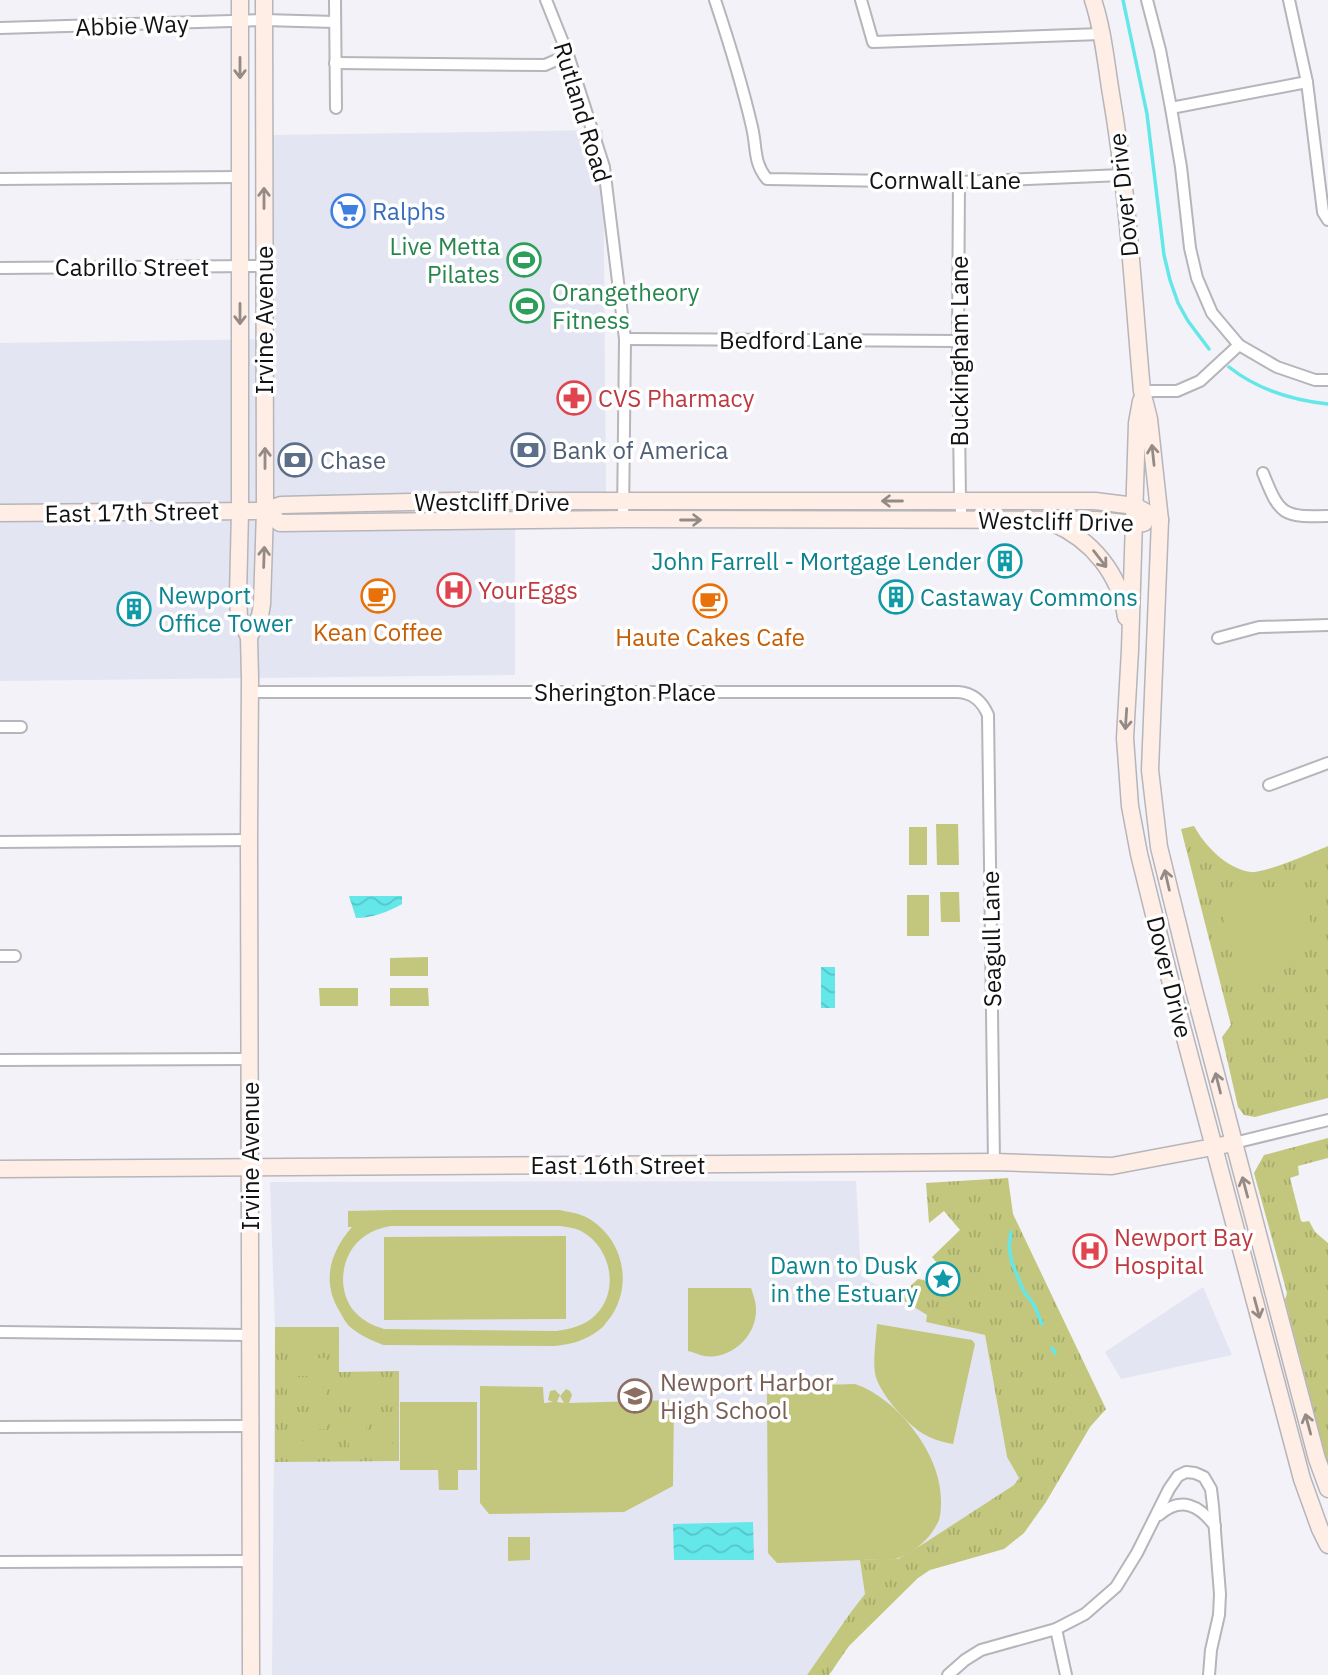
<svg xmlns="http://www.w3.org/2000/svg" width="1328" height="1675" font-family="'IBM Plex Sans',sans-serif">
  <style>
    .built { fill: #e4e5f2 }
    .grass { fill: url(#grass-tufts) }
    .pitch { fill: #c2c77d; fill-rule: evenodd }
    .water { fill: url(#water-waves) }
    .lines { fill: none; stroke-linecap: round; stroke-linejoin: round }
    .stream { stroke: #64e7e9; stroke-width: 3.5 }
    .street-casing { stroke: #b5b5ba; stroke-width: 14 }
    .secondary-casing { stroke: #b5b5ba; stroke-width: 19 }
    .street { stroke: #fff; stroke-width: 10 }
    .secondary { stroke: #ffeee5; stroke-width: 16 }
    .oneway { stroke: #948b87 }
    .labels { text-anchor: middle; dominant-baseline: central; stroke-width: 7; stroke-linejoin: round; paint-order: stroke }
    .street-label { font-size: 24px; fill: #121214; stroke: #fff }
    .shop-label { font-size: 24px; fill: #366cbe; stroke: #fff; text-anchor: start }
    .leisure-label { font-size: 24px; fill: #27864d; stroke: #fff; text-anchor: end }
    .health-label { font-size: 24px; fill: #be3a42; stroke: #fff; text-anchor: start }
    .service-label { font-size: 24px; fill: #4e5e75; stroke: #fff; text-anchor: start }
    .culture-label { font-size: 24px; fill: #0d838f; stroke: #fff; text-anchor: end }
    .food-label { font-size: 24px; fill: #c56008; stroke: #fff }
    .education-label { font-size: 24px; fill: #785e54; stroke: #fff; text-anchor: start }
  </style>
  <defs>
    <pattern id="grass-tufts" width="24" height="20" patternUnits="userSpaceOnUse" patternTransform="scale(1.75)"><rect width="24" height="20" fill="#c2c77d"/><path d="M3 7l-1-3M5 7V3M7 7l1-3M15 17l-1-3M17 17v-4M19 17l1-3" fill="none" stroke="#a6aa6b"/></pattern>
    <pattern id="water-waves" width="16" height="10" patternUnits="userSpaceOnUse" patternTransform="scale(1.75)"><rect width="16" height="10" fill="#64e7e9"/><path d="M0 5q4-4 8 0t8 0" fill="none" stroke="#56c5c7"/></pattern>
  </defs>
  <rect width="100%" height="100%" fill="#f2f2f8"/>
  <g class="built">
    <path d="M603,130L606,499L515,495V675L0,681V343L275,339L273,135Z"/>
    <path d="M856,1181L861,1276L928,1315L927,1322L985,1335L1007,1457L1019,1478L1014,1485L923,1544L898,1559L851,1612L807,1675H272L275,1327L270,1182Z"/>
    <path d="M1203,1287L1232,1355L1121,1379L1105,1352Z"/>
  </g>
  <g class="grass">
    <path d="M1194,826C1205,846 1227,869 1251,872C1263,874 1314,852 1328,846V1098L1255,1117L1244,1115L1238,1107L1222,1037L1231,1025L1181,829Z"/>
    <path d="M1328,1138V1158L1298,1166L1299,1175L1290,1178L1301,1221L1303,1222L1309,1221L1315,1232L1328,1243V1465L1285,1300L1287,1293L1254,1173L1264,1155Z"/>
    <path d="M1008,1178L1013,1214L1106,1409L1090,1427L1046,1502L1024,1533L1004,1549L930,1570L918,1578L849,1646L829,1675H807L851,1612L865,1594L860,1560L898,1559L923,1544L1014,1485L1019,1478L1007,1457L985,1335L926,1322L927,1315L901,1299L902,1294L918,1279L924,1280L940,1294L952,1281L932,1257L960,1230L944,1211L929,1223L926,1183Z"/>
    <path d="M275,1327H339V1372L399,1371V1461L275,1462Z"/>
  </g>
  <g class="pitch">
    <path d="M936,824H958L959,865H937Z"/>
    <rect x="909" y="827" width="18" height="38"/>
    <path d="M1300,880L1311,923L1283,971L1240,983L1220,906L1223,900Z"/>
    <path d="M940,892H959L960,922H941Z"/>
    <rect x="907" y="895" width="22" height="41"/>
    <path d="M428,957V976H390V958Z"/>
    <path d="M319,988H358V1006H320Z"/>
    <path d="M390,988H428L429,1006H390Z"/>
    <path d="M392,1210H560C568,1212 578,1213 586,1217C623,1237 634,1284 610,1318C606,1322 604,1327 599,1330C585,1341 572,1344 554,1346L383,1345C371,1340 359,1335 349,1326C345,1322 343,1317 340,1312C321,1282 330,1252 352,1227H348V1211ZM391,1226H560C567,1227 575,1228 581,1231C613,1248 621,1296 591,1319C580,1327 569,1329 556,1331L384,1329C375,1326 367,1323 359,1316C336,1297 339,1257 361,1239C370,1231 380,1228 391,1226Z"/>
    <path d="M566,1236V1319L384,1320V1237Z"/>
    <path d="M688,1288H751C753,1294 756,1302 756,1309C757,1336 731,1360 704,1356C699,1355 693,1352 688,1351Z"/>
    <path d="M877,1324L972,1340L975,1344L953,1444C942,1442 931,1439 922,1433C906,1423 878,1392 875,1373C873,1358 876,1339 877,1324Z"/>
    <path d="M325,1334V1352H287V1335Z"/>
    <path d="M326,1358V1376H287V1359Z"/>
    <path d="M388,1377V1395H349V1378Z"/>
    <path d="M855,1384C897,1398 941,1454 941,1499C941,1506 941,1513 939,1520C931,1538 918,1549 901,1557C891,1562 875,1559 864,1560C835,1561 806,1562 777,1563L768,1553L767,1394L784,1386Z"/>
    <path d="M480,1386L543,1387L544,1403L553,1402L548,1400L550,1391L555,1390L560,1395L557,1402L564,1403L560,1396L566,1389L570,1391L572,1395L569,1403L674,1400L673,1486L624,1512L489,1514L480,1503Z"/>
    <rect x="287" y="1388" width="39" height="18"/>
    <path d="M400,1402H477V1470H458V1490H439L438,1470H400Z"/>
    <path d="M287,1412H326V1429L288,1430Z"/>
    <path d="M349,1412H367L366,1450H349Z"/>
    <rect x="375" y="1412" width="17" height="38"/>
    <path d="M326,1440V1458H287V1441Z"/>
    <path d="M508,1537H530V1560L508,1561Z"/>
  </g>
  <g class="water">
    <path d="M349,896H402V904C388,912 372,918 356,918Z"/>
    <rect x="821" y="967" width="14" height="41"/>
    <path d="M753,1522L754,1560H674L673,1524Z"/>
  </g>
  <g class="lines">
    <g class="stream">
      <path d="M1123,0L1147,114L1164,255L1170,280L1178,303L1188,321L1209,349"/>
      <path d="M1229,367C1258,390 1291,400 1328,404"/>
      <path d="M1011,1232L1009,1247L1012,1263L1023,1290L1034,1305L1042,1324"/>
      <path d="M1052,1348L1055,1353"/>
    </g>
    <defs>
      <g id="street">
        <path d="M335,0L336,108"/>
        <path d="M546,0L568,55L604,167L625,339L623,519"/>
        <path d="M715,0C729,42 742,84 752,127C757,148 753,162 767,179L959,182L1122,175"/>
        <path d="M861,0L873,42L1101,34"/>
        <path d="M1147,0L1160,50L1171,108L1181,167L1190,248L1197,278L1212,313L1239,345L1277,367L1315,380H1328"/>
        <path d="M1289,0L1307,82L1323,212L1328,220"/>
        <path d="M0,28L264,20L335,22"/>
        <path d="M335,63L545,65L568,55"/>
        <path d="M1171,108L1307,82"/>
        <path d="M0,179L240,177"/>
        <path d="M959,182L958,341L960,501L962,520"/>
        <path d="M0,268L264,266"/>
        <path d="M625,339L958,341"/>
        <path d="M1142,391H1177L1200,381L1239,345"/>
        <path d="M1263,473C1280,516 1283,517 1328,516"/>
        <path d="M1218,638L1259,627L1328,625"/>
        <path d="M250,692H958C973,693 982,701 988,715L994,1162"/>
        <path d="M0,727H21"/>
        <path d="M1269,785L1328,763"/>
        <path d="M0,842L249,840"/>
        <path d="M0,956H15"/>
        <path d="M0,1060L250,1059"/>
        <path d="M1234,1143L1328,1120"/>
        <path d="M1,1332L250,1335"/>
        <path d="M0,1427L250,1426"/>
        <path d="M1159,1515C1181,1496 1199,1505 1215,1526"/>
        <path d="M0,1562L250,1561"/>
        <path d="M1056,1629L1066,1675"/>
        <path d="M948,1675L965,1660L981,1650L1056,1629L1085,1614L1116,1587L1137,1553L1169,1489L1178,1476L1186,1472L1195,1473L1204,1477L1211,1489L1213,1506L1220,1594L1219,1615L1211,1650L1209,1675"/>
      </g>
      <g id="secondary">
        <path d="M240,0V511L238,596L239,617L249,637L250,679L249,840L251,1675"/>
        <path d="M1093,0C1103,30 1106,63 1111,94C1128,192 1133,292 1142,391L1149,419L1160,520L1150,770L1159,847L1194,990L1317,1459L1328,1489"/>
        <path d="M1141,401L1137,423L1130,650L1125,738L1130,806L1139,854L1176,1004L1302,1479L1320,1529L1328,1545"/>
        <path d="M265,511L280,523L623,519L1096,520L1134,524L1144,523"/>
        <path d="M0,513L265,511L281,505L453,501H1095L1135,506L1160,520"/>
        <path d="M1053,523C1092,540 1120,574 1126,617"/>
        <path d="M249,637L260,616L262,604L265,511L264,0"/>
        <path d="M0,1169L856,1163L994,1162L1112,1166L1234,1143"/>
      </g>
    </defs>
    <use href="#street" class="street-casing"/>
    <use href="#secondary" class="secondary-casing"/>
    <use href="#street" class="street"/>
    <use href="#secondary" class="secondary"/>
  </g>
  <defs><path id="oneway-shaft" d="M-6 0H5M1.5-3L5.5 0L1.5 3" fill="none" stroke-width="1.6" stroke-linecap="round" stroke-linejoin="round" transform="scale(1.75)"/></defs>
  <g class="oneway">
    <use href="#oneway-shaft" transform="translate(240 68) rotate(90)"/>
    <use href="#oneway-shaft" transform="translate(264 198) rotate(-90)"/>
    <use href="#oneway-shaft" transform="translate(240 314) rotate(90)"/>
    <use href="#oneway-shaft" transform="translate(1153 455) rotate(-96)"/>
    <use href="#oneway-shaft" transform="translate(265 458) rotate(-90)"/>
    <use href="#oneway-shaft" transform="translate(892 501) rotate(180)"/>
    <use href="#oneway-shaft" transform="translate(691 520)"/>
    <use href="#oneway-shaft" transform="translate(264 557) rotate(-88)"/>
    <use href="#oneway-shaft" transform="translate(1100 559) rotate(52)"/>
    <use href="#oneway-shaft" transform="translate(1126 719) rotate(94)"/>
    <use href="#oneway-shaft" transform="translate(1167 880) rotate(-103)"/>
    <use href="#oneway-shaft" transform="translate(1218 1083) rotate(-104)"/>
    <use href="#oneway-shaft" transform="translate(1245 1187) rotate(-105)"/>
    <use href="#oneway-shaft" transform="translate(1257 1308) rotate(75)"/>
    <use href="#oneway-shaft" transform="translate(1308 1424) rotate(-105)"/>
  </g>
  <defs>
    <symbol id="supermarket-ring" viewBox="-11 -11 22 22"><circle r="9.5" fill="#fff" stroke="#3f7fe0" stroke-width="1.5"/><path d="M-6-5.5h2.5l.6 2H6L4.5 2H-2.5L-4.4-4H-6ZM-1.5 3.2a1.3 1.3 0 1 0 .1 0ZM3 3.2a1.3 1.3 0 1 0 .1 0Z" fill="#3f7fe0"/></symbol>
    <symbol id="stadium-ring" viewBox="-11 -11 22 22"><circle r="9.5" fill="#fff" stroke="#2e9e5b" stroke-width="1.5"/><path d="M0-5a6.5 5 0 1 0 0 10a6.5 5 0 1 0 0-10ZM-3.5-1.8h7v3.6h-7Z" fill="#2e9e5b"/></symbol>
    <symbol id="pharmacy-ring" viewBox="-11 -11 22 22"><circle r="9.5" fill="#fff" stroke="#e0444e" stroke-width="1.5"/><path d="M-2-6h4v4h4v4h-4v4h-4v-4h-4v-4h4Z" fill="#e0444e"/></symbol>
    <symbol id="bank-ring" viewBox="-11 -11 22 22"><circle r="9.5" fill="#fff" stroke="#5c6f8a" stroke-width="1.5"/><path d="M-6-4H6V4H-6ZM0-2.3a2.3 2.3 0 1 0 0 4.6a2.3 2.3 0 1 0 0-4.6Z" fill="#5c6f8a"/></symbol>
    <symbol id="building-ring" viewBox="-11 -11 22 22"><circle r="9.5" fill="#fff" stroke="#0f9aa8" stroke-width="1.5"/><path d="M-4-6H4V6H1V3H-1V6H-4ZM-2.5-4.3h1.7v1.8h-1.7ZM.8-4.3h1.7v1.8H.8ZM-2.5-1h1.7V.8h-1.7ZM.8-1h1.7V.8H.8Z" fill="#0f9aa8"/></symbol>
    <symbol id="hospital-ring" viewBox="-11 -11 22 22"><circle r="9.5" fill="#fff" stroke="#e0444e" stroke-width="1.5"/><path d="M-5-5h3v3.5h4V-5h3V5h-3V1.5h-4V5h-3Z" fill="#e0444e"/></symbol>
    <symbol id="cafe-ring" viewBox="-11 -11 22 22"><circle r="9.5" fill="#fff" stroke="#e8710a" stroke-width="1.5"/><path d="M-5.5-4.5H6V0H3Q3 3.5 0 3.5H-2.5Q-5.5 3.5-5.5 0ZM3-3.2v2h1.7v-2ZM-6 4.5H4V6H-6Z" fill="#e8710a"/></symbol>
    <symbol id="sight-ring" viewBox="-11 -11 22 22"><circle r="9.5" fill="#fff" stroke="#0f9aa8" stroke-width="1.5"/><path d="M0-6L1.8-2.2L6-1.7L2.9 1.2L3.7 5.4L0 3.3L-3.7 5.4L-2.9 1.2L-6-1.7L-1.8-2.2Z" fill="#0f9aa8"/></symbol>
    <symbol id="school-ring" viewBox="-11 -11 22 22"><circle r="9.5" fill="#fff" stroke="#8d6e63" stroke-width="1.5"/><path d="M0-5L7-2L0 1L-7-2ZM-4 1L0 2.5L4 1V4Q0 6-4 4Z" fill="#8d6e63"/></symbol>
  </defs>
  <g fill-rule="evenodd">
    <use href="#supermarket-ring" x="329" y="192" width="38" height="38"/>
    <use href="#stadium-ring" x="505" y="241" width="38" height="38"/>
    <use href="#stadium-ring" x="508" y="287" width="38" height="38"/>
    <use href="#pharmacy-ring" x="555" y="379" width="38" height="38"/>
    <use href="#bank-ring" x="509" y="431" width="38" height="38"/>
    <use href="#bank-ring" x="276" y="441" width="38" height="38"/>
    <use href="#building-ring" x="986" y="542" width="38" height="38"/>
    <use href="#hospital-ring" x="435" y="571" width="38" height="38"/>
    <use href="#cafe-ring" x="359" y="577" width="38" height="38"/>
    <use href="#building-ring" x="877" y="578" width="38" height="38"/>
    <use href="#cafe-ring" x="691" y="582" width="38" height="38"/>
    <use href="#building-ring" x="115" y="590" width="38" height="38"/>
    <use href="#hospital-ring" x="1071" y="1232" width="38" height="38"/>
    <use href="#sight-ring" x="924" y="1260" width="38" height="38"/>
    <use href="#school-ring" x="616" y="1377" width="38" height="38"/>
  </g>
  <g class="labels">
    <g class="street-label">
      <text transform="translate(132 25) rotate(-2)">Abbie Way</text>
      <text transform="translate(583 112) rotate(73)">Rutland Road</text>
      <text x="945" y="180">Cornwall Lane</text>
      <text transform="translate(1123 195) rotate(-96)">Dover Drive</text>
      <text x="132" y="267">Cabrillo Street</text>
      <text transform="translate(264 320) rotate(-90)">Irvine Avenue</text>
      <text x="791" y="340">Bedford Lane</text>
      <text transform="translate(959 351) rotate(-90)">Buckingham Lane</text>
      <text x="492" y="502">Westcliff Drive</text>
      <text transform="translate(132 512) rotate(-1)">East 17th Street</text>
      <text transform="translate(1056 521) rotate(1)">Westcliff Drive</text>
      <text x="625" y="692">Sherington Place</text>
      <text transform="translate(991 939) rotate(-91)">Seagull Lane</text>
      <text transform="translate(1170 977) rotate(76)">Dover Drive</text>
      <text transform="translate(250 1156) rotate(-90)">Irvine Avenue</text>
      <text x="618" y="1165">East 16th Street</text>
    </g>
    <g class="shop-label">
      <text x="372" y="211">Ralphs</text>
    </g>
    <g class="leisure-label">
      <text x="500" y="246">Live Metta<tspan x="500" dy="28">Pilates</tspan></text>
      <text x="552" y="292" text-anchor="start">Orangetheory<tspan x="552" dy="28">Fitness</tspan></text>
    </g>
    <g class="health-label">
      <text x="598" y="398">CVS Pharmacy</text>
      <text x="478" y="590">YourEggs</text>
      <text x="1114" y="1237">Newport Bay<tspan x="1114" dy="28">Hospital</tspan></text>
    </g>
    <g class="service-label">
      <text x="552" y="450">Bank of America</text>
      <text x="320" y="460">Chase</text>
    </g>
    <g class="culture-label">
      <text x="981" y="561">John Farrell - Mortgage Lender</text>
      <text x="158" y="595" text-anchor="start">Newport<tspan x="158" dy="28">Office Tower</tspan></text>
      <text x="920" y="597" text-anchor="start">Castaway Commons</text>
      <text x="918" y="1265">Dawn to Dusk<tspan x="918" dy="28">in the Estuary</tspan></text>
    </g>
    <g class="food-label">
      <text x="378" y="632">Kean Coffee</text>
      <text x="710" y="637">Haute Cakes Cafe</text>
    </g>
    <g class="education-label">
      <text x="660" y="1382">Newport Harbor<tspan x="660" dy="28">High School</tspan></text>
    </g>
  </g>
</svg>
